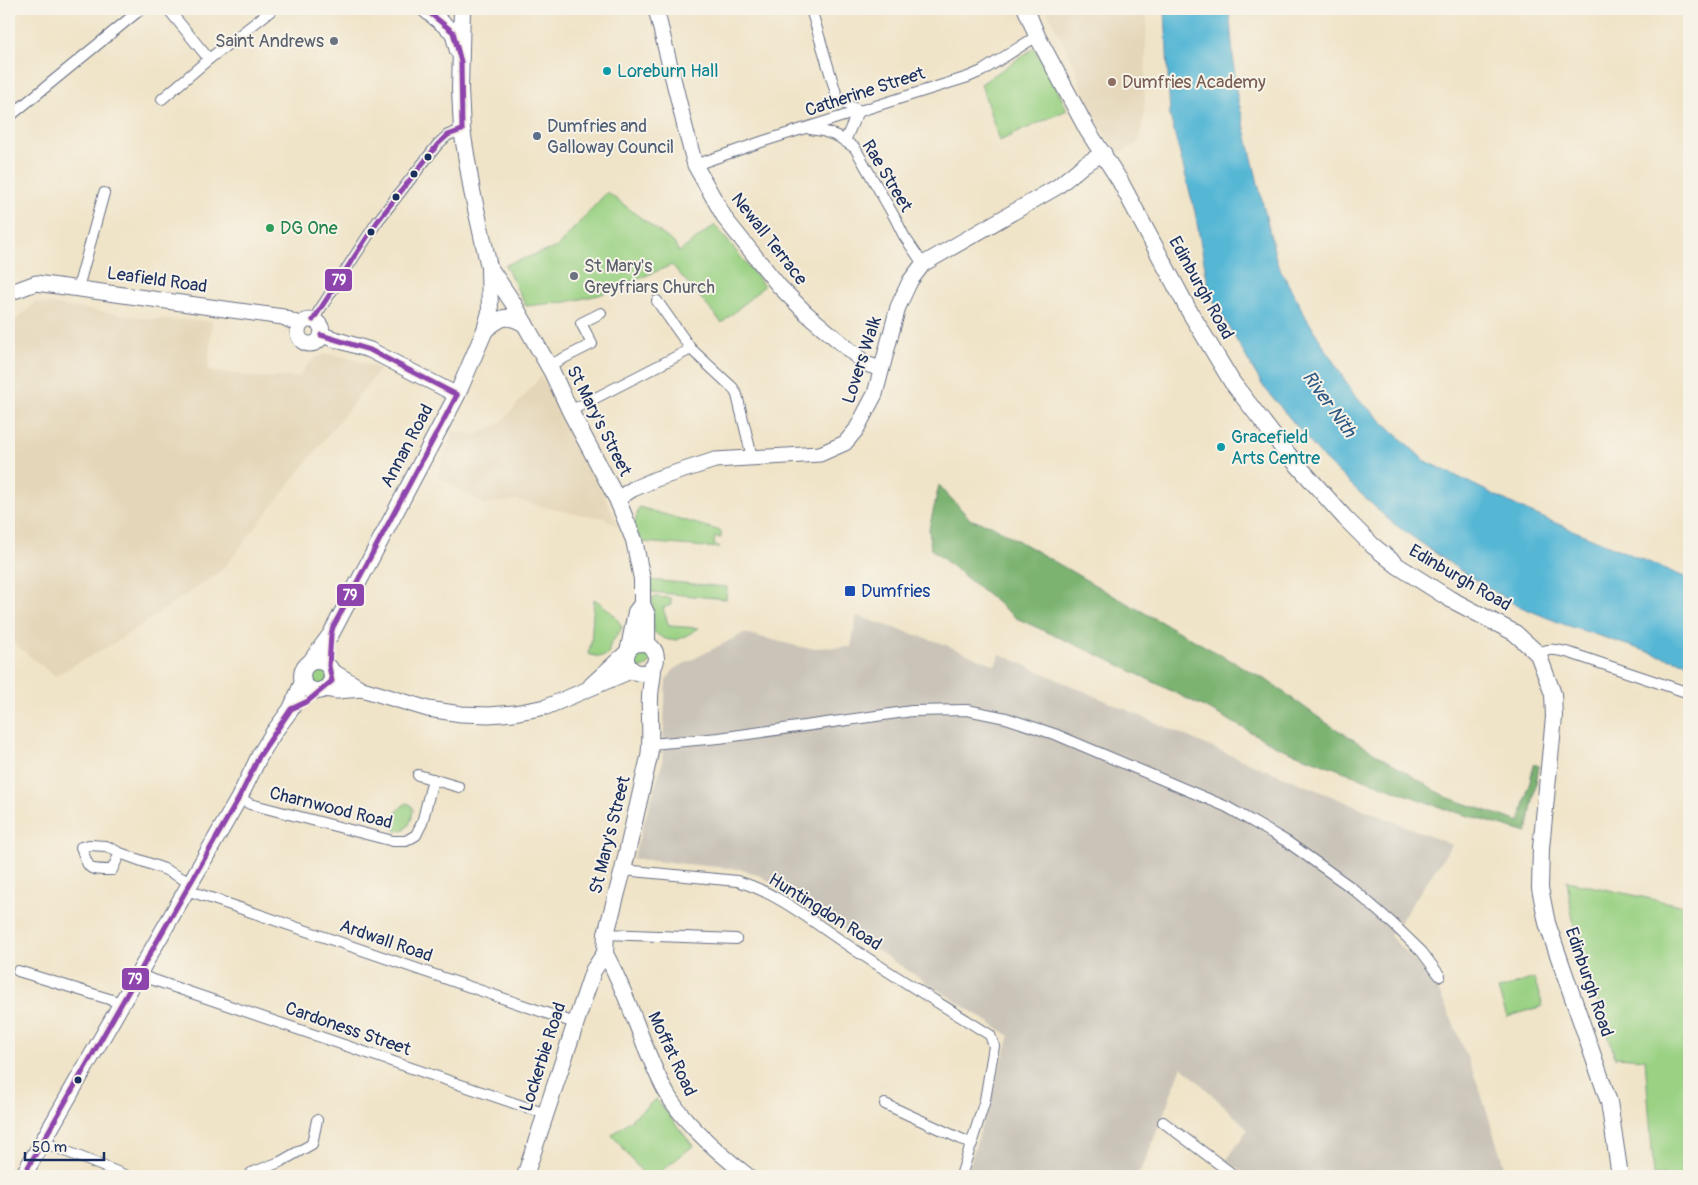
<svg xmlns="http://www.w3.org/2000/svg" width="1698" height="1185" font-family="Pangolin,sans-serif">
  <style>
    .built { fill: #e4d6b8 }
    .industrial { fill: #c9c3b8 }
    .green { fill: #9ad183; stroke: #5a8070 }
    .forest { fill: #7bb371; stroke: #4b7168 }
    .water { fill: #56b7d5; stroke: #38739a }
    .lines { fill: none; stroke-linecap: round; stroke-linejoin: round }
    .street-casing { stroke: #666e83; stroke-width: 12 }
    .secondary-casing { stroke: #666e83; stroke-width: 17 }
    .primary-casing { stroke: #666e83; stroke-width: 18 }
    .street { stroke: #fff; stroke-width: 10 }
    .secondary { stroke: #fff; stroke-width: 15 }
    .primary { stroke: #fff; stroke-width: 16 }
    .bus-1-casing { stroke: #f7f3e8; stroke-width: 9 }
    .bus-1 { stroke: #8e44ad; stroke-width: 5 }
    .worship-dot { fill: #6b7280; stroke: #f7f3e8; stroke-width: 2 }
    .culture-dot { fill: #0f9aa8; stroke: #f7f3e8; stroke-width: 2 }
    .education-dot { fill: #8d6e63; stroke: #f7f3e8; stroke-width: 2 }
    .service-dot { fill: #5c6f8a; stroke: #f7f3e8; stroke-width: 2 }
    .bus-dot { fill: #1b2f5e; stroke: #f7f3e8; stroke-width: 2 }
    .leisure-dot { fill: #2e9e5b; stroke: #f7f3e8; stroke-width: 2 }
    .transit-dot { fill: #1a4fb4; stroke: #f7f3e8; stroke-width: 2 }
    .labels { text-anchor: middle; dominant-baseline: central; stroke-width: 4; stroke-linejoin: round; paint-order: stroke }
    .worship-label { font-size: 18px; fill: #5b616d; stroke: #f7f3e8; text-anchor: end }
    .culture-label { font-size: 18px; fill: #0d838f; stroke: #f7f3e8; text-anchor: start }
    .education-label { font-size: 18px; fill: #785e54; stroke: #f7f3e8; text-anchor: start }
    .street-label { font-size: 18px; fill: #1b2f5e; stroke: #f7f3e8 }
    .service-label { font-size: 18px; fill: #4e5e75; stroke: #f7f3e8; text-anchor: start }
    .leisure-label { font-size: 18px; fill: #27864d; stroke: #f7f3e8; text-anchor: start }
    .transit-label { font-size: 18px; fill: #164399; stroke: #f7f3e8; text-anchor: start }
    .water-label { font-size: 19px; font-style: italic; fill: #2d5882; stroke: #f7f3e8 }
    .line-badge { stroke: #f7f3e8; stroke-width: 2 }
    .badge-label { font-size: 14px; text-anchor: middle; font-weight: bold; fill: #fff }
  </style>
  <rect width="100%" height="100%" fill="#f7f3e8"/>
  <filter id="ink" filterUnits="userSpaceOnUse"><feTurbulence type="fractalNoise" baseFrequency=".02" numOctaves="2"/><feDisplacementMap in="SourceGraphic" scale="10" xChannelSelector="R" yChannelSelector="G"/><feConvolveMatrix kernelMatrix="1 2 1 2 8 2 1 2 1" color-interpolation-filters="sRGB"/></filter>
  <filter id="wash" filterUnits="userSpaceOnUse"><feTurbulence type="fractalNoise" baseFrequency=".0096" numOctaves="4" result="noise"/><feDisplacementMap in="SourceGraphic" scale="20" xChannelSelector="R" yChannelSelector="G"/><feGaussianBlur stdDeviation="1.12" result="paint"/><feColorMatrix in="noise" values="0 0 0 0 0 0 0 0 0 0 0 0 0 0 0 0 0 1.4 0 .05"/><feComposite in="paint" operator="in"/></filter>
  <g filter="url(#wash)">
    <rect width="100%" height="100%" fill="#f0e4c8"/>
    <g class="built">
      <path d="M1046,9H1147L1144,117L1138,143L1117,155L1083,96L1076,68Z"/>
      <path d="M36,302L151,319L212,321L208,371L256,377H299L306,366L315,358L324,354L345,357L380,369L222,570L116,642L54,676L9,639V326Z"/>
      <path d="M541,376L601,488L619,527L604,518L570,513L517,500L484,504L437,476L453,431L477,435L503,421Z"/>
    </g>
    <path class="industrial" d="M857,616L941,643L995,665L1000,654L1220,751L1452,845L1390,936L1434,981L1455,1027L1480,1090L1507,1176H1249L1226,1161L1248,1129L1182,1066L1145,1162L1137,1176H966L1010,1036L763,877L739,869L633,859L662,764L666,681L674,669L744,633L805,648L851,647Z"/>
    <g class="green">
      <path d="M1034,48L1052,78L1067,110L999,141L981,84Z"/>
      <path d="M607,192L674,243L679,252L715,225L764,286L722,323L672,265L599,295L566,302L526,306L505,265L557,247Z"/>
      <path d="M639,507L721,531V538L715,537L714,545L719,546V548L642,542L634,526Z"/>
      <path d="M649,580L727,587L726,599L651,592Z"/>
      <path d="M652,597L671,598V605L663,608L669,626L699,628C680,639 673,647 654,632Z"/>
      <path d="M594,599C607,608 616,614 622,628L610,645L608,655L599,657L588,654L591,643Z"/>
      <circle cx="641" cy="658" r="10"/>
      <circle cx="317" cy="676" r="11"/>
      <path d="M407,803L411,805L413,809C412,821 409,831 396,831C388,822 397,808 407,803Z"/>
      <path d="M1567,881L1689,907V1176H1654L1645,1059L1615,1057L1574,928Z"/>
      <path d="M1534,978L1543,1006L1507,1017L1498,990Z"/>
      <path d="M656,1099L693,1146L655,1176H645L612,1135Z"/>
    </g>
    <path class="forest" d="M939,485L971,520L991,525L1114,596L1268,681L1325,722L1446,797L1520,822L1534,764L1539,766L1527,833L1445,809L1278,747L1214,712L1107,659L1016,618L931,549L929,529Z"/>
    <path class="water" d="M1165,9H1229L1236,91L1277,263L1307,319L1354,395L1424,460L1527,511L1689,579V663L1667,658L1563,624L1516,605L1461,571L1390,521L1324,459L1263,386L1210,295L1195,212L1170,116Z"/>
  </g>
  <g filter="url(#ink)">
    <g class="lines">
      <defs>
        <g id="street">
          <path d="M168,9L209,59"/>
          <path d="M811,9L838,100L860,111"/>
          <path d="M162,99L209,59L273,9"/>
          <path d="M9,117L141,9"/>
          <path d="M810,129L823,131L837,136L855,148L895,218L904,236L923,264"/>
          <path d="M845,141L854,120L860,111"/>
          <path d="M695,165L764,141L968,77L982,71L1037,36"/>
          <path d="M78,288L104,193"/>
          <path d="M657,301L691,349L733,388L737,395L752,457"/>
          <path d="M313,320L377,222L438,144L448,135L462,130"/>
          <path d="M548,366L592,344L581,323L601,313"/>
          <path d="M570,411L691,349"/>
          <path d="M1538,654C1548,647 1558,650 1570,653L1689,693"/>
          <path d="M651,744L719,738L912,711L967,710L1006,718L1057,735L1227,807L1286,841L1352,888L1392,923L1422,952L1440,976"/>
          <path d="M418,775L459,787"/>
          <path d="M239,798L250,804L393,841H406L416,835L422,823L433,779"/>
          <path d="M120,853L112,870C86,870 90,870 81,847L89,845L106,846L120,853L164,869L191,883"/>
          <path d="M623,870L737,881C779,893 815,924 852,948C897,978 944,1006 990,1035L994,1046L985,1100L961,1176"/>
          <path d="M187,890L575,1023"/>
          <path d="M606,934L736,939"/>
          <path d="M18,971L122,1003"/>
          <path d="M139,975L546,1114"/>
          <path d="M885,1104L972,1144"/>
          <path d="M1163,1122L1235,1176"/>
          <path d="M43,1142L127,1176"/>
          <path d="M251,1176V1173L280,1162L312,1144L317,1120"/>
        </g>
        <g id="secondary">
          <path d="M656,9L686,131L695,165L726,220L779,286L807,314L866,364L881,369"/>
          <path d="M9,293L36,283L283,317L300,325"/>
          <circle cx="310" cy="332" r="12"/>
          <path d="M321,335L370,350L457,395"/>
          <path d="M617,499L633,489L656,479L715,460L820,454L845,443L856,430L875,394L898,307L910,281L923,264L1057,187L1085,164L1104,153"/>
          <path d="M332,671L362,689L428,709L461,714L489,715L514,713L546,707L633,670"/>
          <path d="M591,685L627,652"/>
          <path d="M325,689L337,691L362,689"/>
          <path d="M605,953C630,997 642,1048 666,1092C683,1123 721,1155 748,1176"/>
        </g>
        <g id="primary">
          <path d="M425,9L453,32L458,51"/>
          <path d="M1026,9L1037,36L1088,131L1120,181L1188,309L1232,382L1286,452L1345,518L1372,545L1398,566L1450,599L1515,633L1538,654L1553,694L1554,717L1541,848L1540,888L1547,923L1609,1102L1620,1176"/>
          <path d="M489,267L513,303L552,372L570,411L617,499L634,540L642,579V604L647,615V644"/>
          <path d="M485,330C501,317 506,313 525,324"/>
          <circle cx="641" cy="658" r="15"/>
          <path d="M629,648L636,612L642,604"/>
          <circle cx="317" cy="676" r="15"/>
          <path d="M311,661L331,634L457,395L485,330L490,312L489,267L472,191L462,130L460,89L462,9"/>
          <path d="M23,1176L239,798L260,755L274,732L291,709L303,682"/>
          <path d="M525,1176L593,971L605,953L606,934L623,870L649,757C652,738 649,718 650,699C650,687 653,679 653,668"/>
        </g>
      </defs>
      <use href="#street" class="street-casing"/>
      <use href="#secondary" class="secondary-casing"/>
      <use href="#primary" class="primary-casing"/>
      <use href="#street" class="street"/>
      <use href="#secondary" class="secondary"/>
      <use href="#primary" class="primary"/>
      <defs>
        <g id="bus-1">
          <path d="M425,9L453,32L461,62L462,130"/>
          <path d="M313,320L377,222L438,144L448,135L462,130"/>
          <path d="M321,335L370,350L457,395"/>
          <path d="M23,1176L239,798L260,755L291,709L308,701L332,681L329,666L331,634L333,627L457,395"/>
        </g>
      </defs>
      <use href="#bus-1" class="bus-1-casing"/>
      <use href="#bus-1" class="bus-1"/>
    </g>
  </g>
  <g class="worship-dot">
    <circle cx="334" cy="41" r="5"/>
    <circle cx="574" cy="276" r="5"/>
  </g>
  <g class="culture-dot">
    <circle cx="607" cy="71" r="5"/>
    <circle cx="1221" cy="447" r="5"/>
  </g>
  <circle class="education-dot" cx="1112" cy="82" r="5"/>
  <circle class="service-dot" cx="537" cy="136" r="5"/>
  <g class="bus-dot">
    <circle cx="428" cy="157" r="4.5"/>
    <circle cx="414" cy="174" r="4.5"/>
    <circle cx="396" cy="197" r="4.5"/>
    <circle cx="371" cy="232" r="4.5"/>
    <circle cx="78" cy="1080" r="4.5"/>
  </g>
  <circle class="leisure-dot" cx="270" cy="228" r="5"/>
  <rect class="transit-dot" x="844" y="585" width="12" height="12" rx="2.5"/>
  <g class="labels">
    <g class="worship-label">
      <text x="324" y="41">Saint Andrews</text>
      <text x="584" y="266" text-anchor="start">St Mary's<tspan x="584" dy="21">Greyfriars Church</tspan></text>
    </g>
    <g class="culture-label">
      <text x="617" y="71">Loreburn Hall</text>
      <text x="1231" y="437">Gracefield<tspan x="1231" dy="21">Arts Centre</tspan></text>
    </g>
    <g class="education-label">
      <text x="1122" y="82">Dumfries Academy</text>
    </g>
    <g class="street-label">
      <text transform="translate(865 92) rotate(-18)">Catherine Street</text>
      <text transform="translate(887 176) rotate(59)">Rae Street</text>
      <text transform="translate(769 239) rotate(52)">Newall Terrace</text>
      <text transform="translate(157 280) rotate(8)">Leafield Road</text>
      <text transform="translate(1201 288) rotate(61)">Edinburgh Road</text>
      <text transform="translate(862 360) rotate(-72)">Lovers Walk</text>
      <text transform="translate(599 421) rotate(63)">St Mary's Street</text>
      <text transform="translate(407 446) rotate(-62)">Annan Road</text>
      <text transform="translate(1460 578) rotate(30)">Edinburgh Road</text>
      <text transform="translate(331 808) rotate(14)">Charnwood Road</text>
      <text transform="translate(610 835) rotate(-76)">St Mary's Street</text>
      <text transform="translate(825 912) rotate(32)">Huntingdon Road</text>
      <text transform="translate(386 941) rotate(19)">Ardwall Road</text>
      <text transform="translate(1589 982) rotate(71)">Edinburgh Road</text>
      <text transform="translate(348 1029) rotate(19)">Cardoness Street</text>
      <text transform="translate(672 1054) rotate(65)">Moffat Road</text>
      <text transform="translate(543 1057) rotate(-72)">Lockerbie Road</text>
    </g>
    <g class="service-label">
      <text x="547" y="126">Dumfries and<tspan x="547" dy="21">Galloway Council</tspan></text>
    </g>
    <g class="leisure-label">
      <text x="280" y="228">DG One</text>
    </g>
    <g class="transit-label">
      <text x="861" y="591">Dumfries</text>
    </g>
    <g class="water-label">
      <text transform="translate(1329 404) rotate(54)">River Nith</text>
    </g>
  </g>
  <g class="line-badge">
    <rect x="324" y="268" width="29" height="24" rx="5" fill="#8e44ad"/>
    <rect x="336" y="583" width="29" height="24" rx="5" fill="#8e44ad"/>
    <rect x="121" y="967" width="29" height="24" rx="5" fill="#8e44ad"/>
  </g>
  <g class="badge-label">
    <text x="339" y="285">79</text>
    <text x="350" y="600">79</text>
    <text x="135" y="984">79</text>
  </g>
  <rect width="1698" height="1185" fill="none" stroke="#f7f3e8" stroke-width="30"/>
  <path d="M25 1152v8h79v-8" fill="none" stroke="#1b2f5e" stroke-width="2.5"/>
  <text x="32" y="1152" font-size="15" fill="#1b2f5e" stroke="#f7f3e8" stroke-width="4" paint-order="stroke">50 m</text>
</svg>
